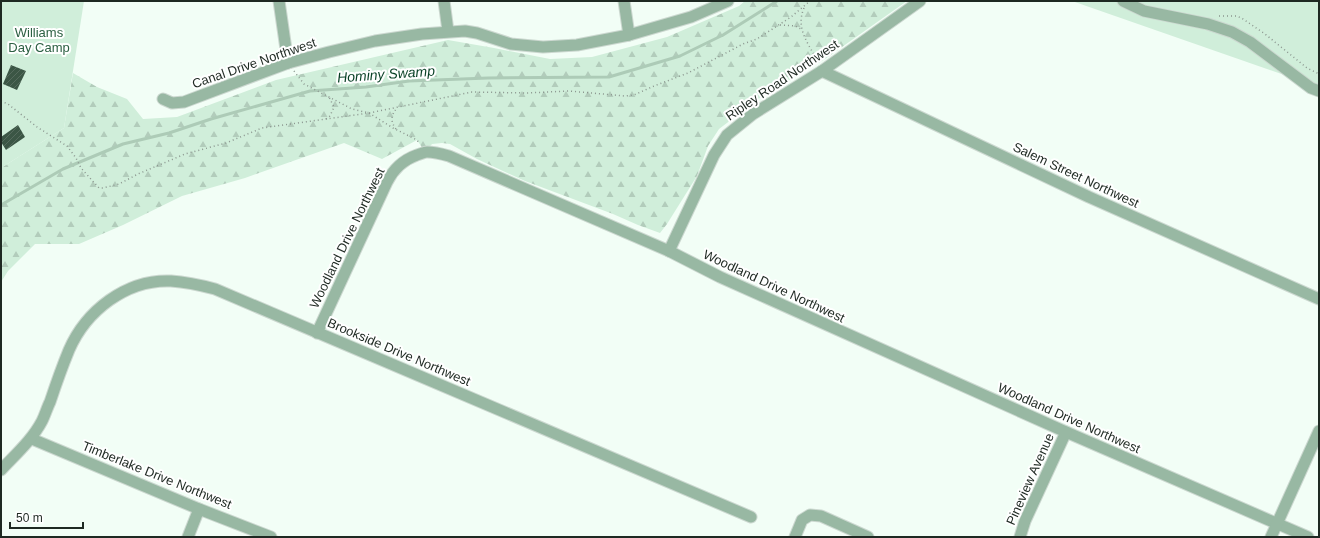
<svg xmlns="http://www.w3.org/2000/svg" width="1320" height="538" font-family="Helvetica,sans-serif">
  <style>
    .forest { fill: url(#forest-firs) }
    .park { fill: #d0eeda }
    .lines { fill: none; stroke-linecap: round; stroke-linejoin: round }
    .stream { stroke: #adcbb7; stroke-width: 3 }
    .building { fill: url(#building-hatch) }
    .minor-casing { stroke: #ccd8d0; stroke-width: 13 }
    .path { stroke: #8b968f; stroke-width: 1.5; stroke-dasharray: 1 3; stroke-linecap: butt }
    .minor { stroke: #98b8a3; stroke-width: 11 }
    .labels { text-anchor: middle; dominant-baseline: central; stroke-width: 4; stroke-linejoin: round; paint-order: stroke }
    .park-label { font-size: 13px; fill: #2d6043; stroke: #fff }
    .street-label { font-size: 13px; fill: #1e2922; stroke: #fff }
    .water-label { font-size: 14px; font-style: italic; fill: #073f24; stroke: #fff }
  </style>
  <defs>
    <pattern id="forest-firs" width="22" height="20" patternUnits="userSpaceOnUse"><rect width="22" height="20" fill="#d0eeda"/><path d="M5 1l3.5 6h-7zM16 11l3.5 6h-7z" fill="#b2ccbb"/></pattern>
    <pattern id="building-hatch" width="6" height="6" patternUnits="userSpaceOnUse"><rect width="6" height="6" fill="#3b5645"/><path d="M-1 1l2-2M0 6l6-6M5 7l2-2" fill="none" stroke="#556b5d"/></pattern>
  </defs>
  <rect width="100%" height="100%" fill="#f2fef6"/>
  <path class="forest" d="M745,1H907L825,59L765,94L719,129L708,146L697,176L667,224L660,233L638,225L613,214L525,181L477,159L450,144L442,143L432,144L425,152L417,140L382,159L344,143L245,178L182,196L123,225L79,244H35L8,271L1,282V168L64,128L73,73L97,87L127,99L143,119L177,117L276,80L448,40L494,48L550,59L592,57L667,37L739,6Z"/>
  <g class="park">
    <path d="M1,1H84L64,128L1,168Z"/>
    <path d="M1072,1H1319V87Z"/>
  </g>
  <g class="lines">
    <path class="stream" d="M1,205L63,169L123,144L169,133L211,119L310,91L366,87L409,81L488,78L609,77L680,56L723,35L777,1"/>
  </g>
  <g class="building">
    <path d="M11,65L26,71L17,90L3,84Z"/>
    <path d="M18,125L25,137L6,150L1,142V137Z"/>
  </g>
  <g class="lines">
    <defs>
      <g id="minor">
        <path d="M279,1L288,63"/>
        <path d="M444,1L448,31"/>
        <path d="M624,1L629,35"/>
        <path d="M1123,1L1144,11L1208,24L1232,32L1250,42L1311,88L1319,91"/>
        <path d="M822,71L1089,197L1319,299"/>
        <path d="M163,99L172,103L184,102L288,63L329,52L375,41L422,34L465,31L477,33L511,44L543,47L577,45L629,35L653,28L691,17L728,1"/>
        <path d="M669,251L714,155L727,135L753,114L822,71L920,1"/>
        <path d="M317,333L387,182C394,168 403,160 417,155C421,154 424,152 427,152C434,152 442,154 449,156L669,251L720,277L1066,432L1308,537"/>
        <path d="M32,439L199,509L271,537"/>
        <path d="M1,470C16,454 32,440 42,421C45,415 47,408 50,402C56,384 62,367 69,350C86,311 126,279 171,281C186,282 200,285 215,289L751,517"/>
        <path d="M188,537L199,509"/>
        <path d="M795,537L802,520L810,515L821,516L868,537"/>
        <path d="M1020,537L1025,521L1066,432"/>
        <path d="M1271,537L1319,431"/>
      </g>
    </defs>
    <use href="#minor" class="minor-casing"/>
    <g class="path">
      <path d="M804,8C795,29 809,44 818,62"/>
      <path d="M1219,16H1237L1243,19L1265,34L1307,68L1319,74"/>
      <path d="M780,25L795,26L801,29"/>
      <path d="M294,71L304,84L352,109L369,113L393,128L417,140L419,143"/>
      <path d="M1,101L8,104L37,127L67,146L76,158L81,168L99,188H103L119,184L138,174L185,154L226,143L262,128L369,113L472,92L527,93L569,91L625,96L634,95L654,86L688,73L743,44L757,39L791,17L810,1"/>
      <path d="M326,119L330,116L334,107L329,97"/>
      <path d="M396,129C390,121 391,115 397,108"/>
    </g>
    <use href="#minor" class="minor"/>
  </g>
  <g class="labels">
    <g class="park-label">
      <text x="39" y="32">Williams<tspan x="39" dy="15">Day Camp</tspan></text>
    </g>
    <g class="street-label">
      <text transform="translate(254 63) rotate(-19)">Canal Drive Northwest</text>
      <text transform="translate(782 80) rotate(-34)">Ripley Road Northwest</text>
      <text transform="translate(1076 175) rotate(25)">Salem Street Northwest</text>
      <text transform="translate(347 238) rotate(-64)">Woodland Drive Northwest</text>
      <text transform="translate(774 286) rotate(25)">Woodland Drive Northwest</text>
      <text transform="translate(399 352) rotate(23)">Brookside Drive Northwest</text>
      <text transform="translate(1069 418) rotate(24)">Woodland Drive Northwest</text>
      <text transform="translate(157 475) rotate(22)">Timberlake Drive Northwest</text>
      <text transform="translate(1030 479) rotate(-66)">Pineview Avenue</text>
    </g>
    <g class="water-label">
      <text transform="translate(386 74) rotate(-4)">Hominy Swamp</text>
    </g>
  </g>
  <rect width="1320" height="538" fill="none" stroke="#1e2922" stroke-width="4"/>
  <path d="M10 522v6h73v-6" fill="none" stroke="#1e2922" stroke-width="2"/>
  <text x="16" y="522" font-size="12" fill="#1e2922" stroke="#ffffff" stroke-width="3" paint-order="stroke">50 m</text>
</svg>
